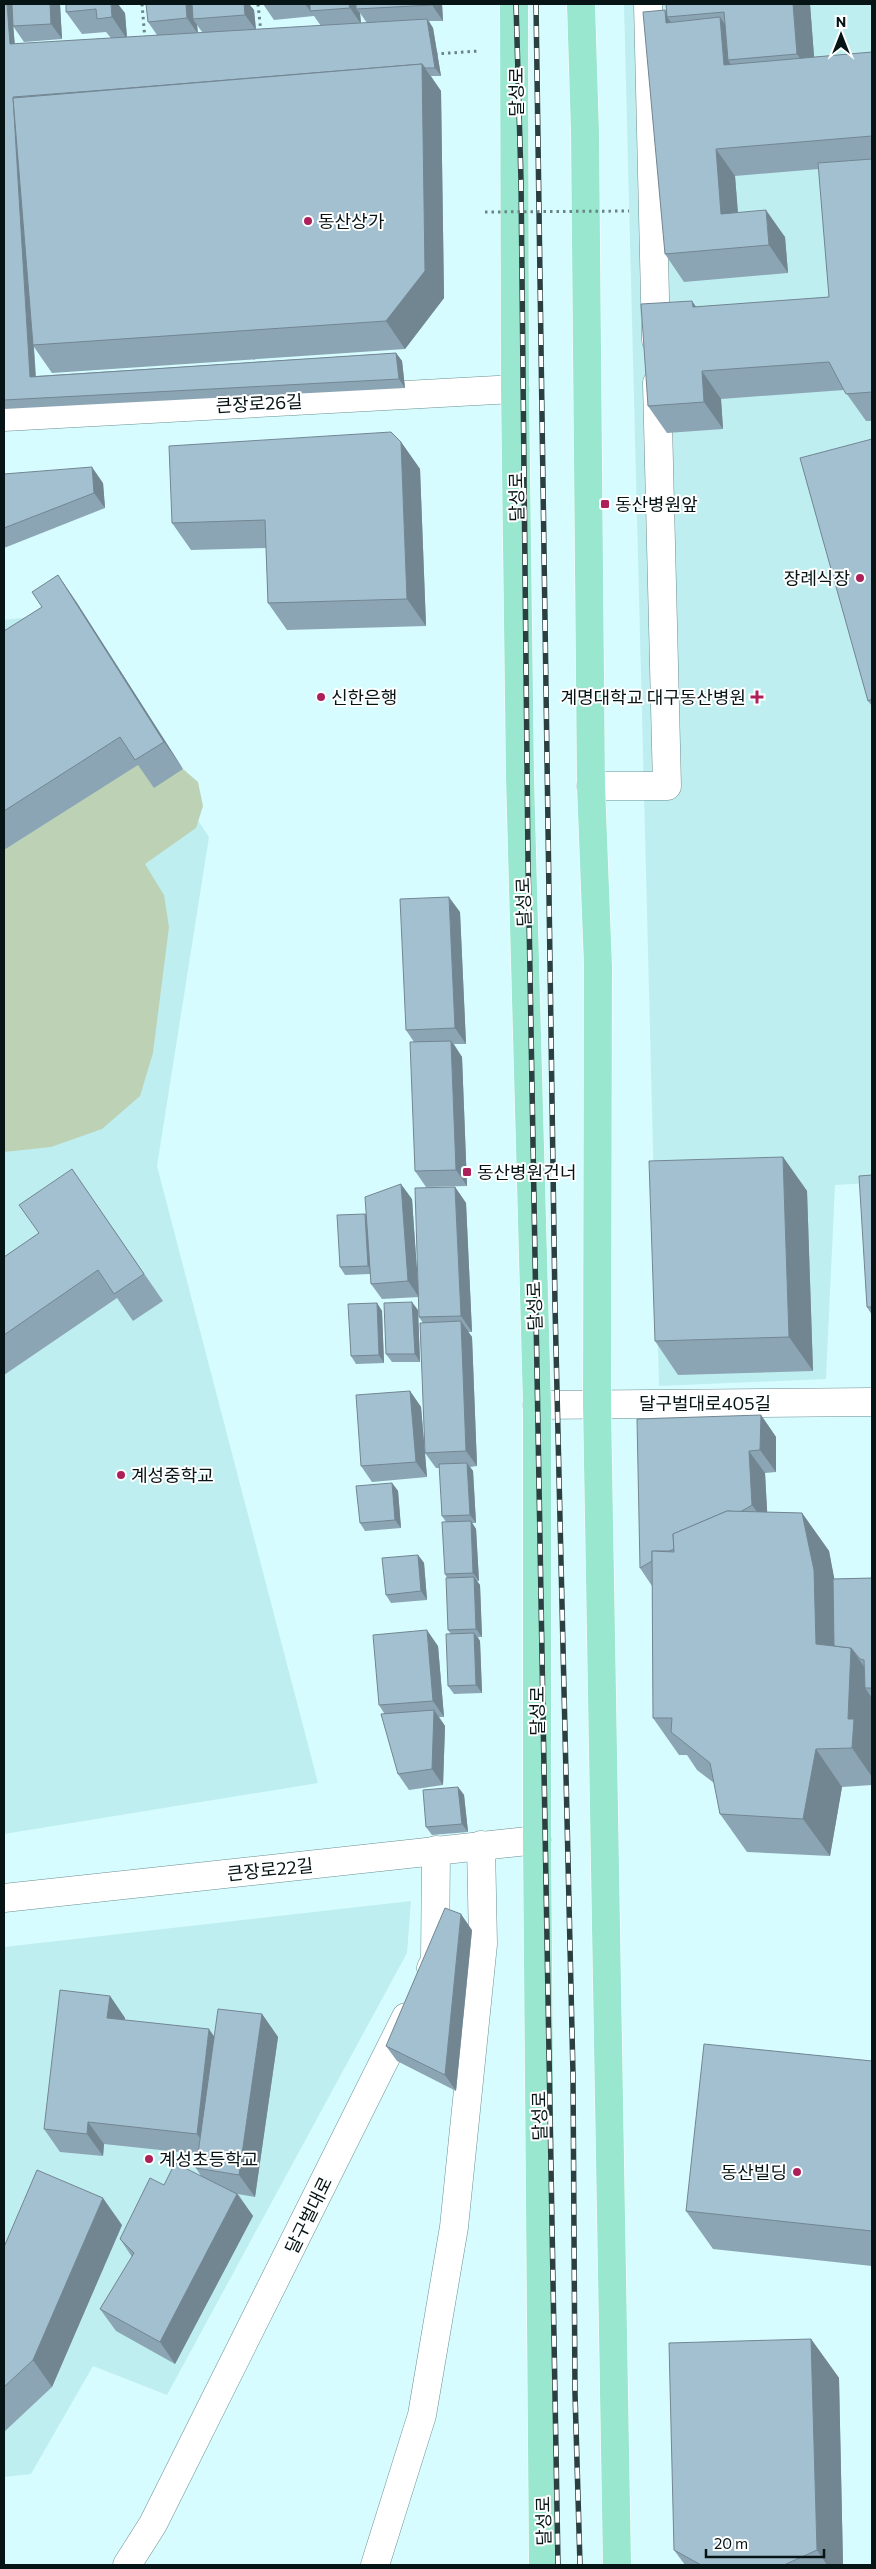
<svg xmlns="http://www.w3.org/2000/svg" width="876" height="2569" font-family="Commissioner,'Noto Sans KR',sans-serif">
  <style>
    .built { fill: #bfeef1 }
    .green { fill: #bdd2b5 }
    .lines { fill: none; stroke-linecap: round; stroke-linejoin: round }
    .minor-casing { stroke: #6c8f91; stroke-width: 29 }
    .major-casing { stroke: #fff; stroke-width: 29 }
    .path { stroke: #6a8486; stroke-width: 3; stroke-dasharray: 2.5 4; stroke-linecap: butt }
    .minor { stroke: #fff; stroke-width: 28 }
    .major { stroke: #98e7ce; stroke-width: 28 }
    .rail-casing { stroke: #2c3f40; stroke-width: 5.5 }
    .rail { stroke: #fff; stroke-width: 4; stroke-dasharray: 11; stroke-linecap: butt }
    .path-bridge { stroke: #6a8486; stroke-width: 3; stroke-dasharray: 2.5 4; stroke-linecap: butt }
    .wall { fill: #8ca5b4; fill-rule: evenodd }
    .shaded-wall { fill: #728692 }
    .building { fill: #a3c0d1; stroke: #728692 }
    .poi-dot { fill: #ae205a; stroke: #fff; stroke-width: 2 }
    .labels { text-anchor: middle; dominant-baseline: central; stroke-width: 4; stroke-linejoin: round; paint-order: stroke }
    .street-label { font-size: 18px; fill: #061415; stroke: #fff }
    .poi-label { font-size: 18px; fill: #061415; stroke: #fff; text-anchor: start }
  </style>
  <rect width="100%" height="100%" fill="#d6fcff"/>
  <g class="built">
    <path d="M624,4H872V1183L835,1185L826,1379L659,1386Z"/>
    <path d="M61,613L209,837L157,1166L318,1783L4,1834V620Z"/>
    <path d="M411,1901L407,1953L167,2395L93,2366L31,2474L4,2477V1947Z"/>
  </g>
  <path class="green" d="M139,764L183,769L198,782L203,806L196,828L145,864L164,895L169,927L153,1053L140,1096L102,1129L51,1147L4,1152V850Z"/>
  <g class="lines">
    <defs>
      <g id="minor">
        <path d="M648,4L656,340"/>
        <path d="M4,417L515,389"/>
        <path d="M591,786H667L657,383"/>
        <path d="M537,1405L872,1402"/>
        <path d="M4,1898L537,1840"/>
        <path d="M431,1968L435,1960L436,1850"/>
        <path d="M127,2565L153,2524L406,2017"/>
        <path d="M375,2565L422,2415L454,2227L483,1944L481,1845"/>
      </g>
      <g id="major">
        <path d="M514,4L515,389L520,777L537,1405V1840L543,2565"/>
        <path d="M581,4L585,133L591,786L598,966L597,1404L617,2565"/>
      </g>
    </defs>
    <use href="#minor" class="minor-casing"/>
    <use href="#major" class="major-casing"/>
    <g class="path">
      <path d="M142,4L145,40"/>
      <path d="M258,4L261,33"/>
      <path d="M435,54L479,51"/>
    </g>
    <use href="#minor" class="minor"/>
    <use href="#major" class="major"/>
    <defs>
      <g id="rail">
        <path d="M516,4L521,180L528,859L558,2565"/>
        <path d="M536,4L555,1305L573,2074L575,2393L580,2565"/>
      </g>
    </defs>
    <use href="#rail" class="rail-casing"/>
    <use href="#rail" class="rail"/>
    <path class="path-bridge" d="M485,212L629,211"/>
  </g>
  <g class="wall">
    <path d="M4,4H60L62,39L24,42L13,26L15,44L111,38L106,32L82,34L66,12V4L125,13L127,37L157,35L148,22L146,4H249L254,10L256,30L321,26L314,16L274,20L263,4H442L443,21H429L433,28L441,76H431L441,91L444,298L405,349L52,373L34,347L36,376L396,353L402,361L405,388L4,409ZM360,13L367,23H361ZM197,25L203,33H198Z"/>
    <path d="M810,4L814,57L872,52V421H866L844,390L721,399L723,429L667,433L648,406L696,307L829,297L819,169L735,176L738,212L785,237L788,273L684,282L665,254L667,13Z"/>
    <path d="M872,439V706L868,701Z"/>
    <path d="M401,442L420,469L426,626L287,630L268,603L266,548L191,550L172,523Z"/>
    <path d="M4,474L103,483L105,508L4,548Z"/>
    <path d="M58,575L77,603L183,769L154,788L138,765L4,850V631L42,607Z"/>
    <path d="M460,912L466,1044H454L462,1057L467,1186L426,1187L415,1171L414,1042L406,1030Z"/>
    <path d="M783,1157L807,1191L813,1371L678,1375L655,1341Z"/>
    <path d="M72,1169L163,1301L133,1321L117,1298L4,1375V1257L39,1233Z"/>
    <path d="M872,1175V1315L867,1307Z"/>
    <path d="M455,1187L466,1203L472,1332H468L472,1337L477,1466L470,1467L473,1471L476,1523H472L476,1529L479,1581H477L480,1585L482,1637H478L480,1641L482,1693L454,1694L448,1686L451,1634L448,1630L447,1578L445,1574L446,1522L442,1516L440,1468H436L425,1453L423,1323L419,1317V1297L382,1299L371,1284L370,1274L345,1275L340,1267L365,1214L412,1199L418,1290Z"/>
    <path d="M377,1303L382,1311L384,1363L356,1364L351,1356Z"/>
    <path d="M418,1310L420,1362H392L386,1354Z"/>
    <path d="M410,1391L421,1407L427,1477L372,1482L361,1466Z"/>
    <path d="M761,1415L776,1437V1472L765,1473L767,1512L802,1513L829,1551L834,1579L872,1578V1785L842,1787L830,1856L747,1852L720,1814L714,1783L697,1770L687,1755H679L653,1718L652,1586L640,1568Z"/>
    <path d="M392,1483L398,1491L401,1528L365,1531L360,1523Z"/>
    <path d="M418,1555L424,1563L427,1600L391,1603L386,1595Z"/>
    <path d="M438,1646L444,1717H439L445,1726L443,1785L409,1790L398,1774L384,1713L379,1705Z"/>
    <path d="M458,1787L464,1795L468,1832L432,1835L426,1827Z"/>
    <path d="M472,1930L456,2091L397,2061L386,2046Z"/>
    <path d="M110,1996L125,2018V2020L214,2037L262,2014L278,2037L255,2197L238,2194L253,2216L175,2364L116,2331L100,2309L132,2257L120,2239L164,2185L201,2176L196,2168L198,2154L104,2144L103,2156L60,2152L44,2129Z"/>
    <path d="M872,2061V2266L713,2249L686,2211Z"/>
    <path d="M122,2225L52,2387L4,2432V2247Z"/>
    <path d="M811,2339L839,2378L843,2565H685L674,2550Z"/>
  </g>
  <g class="shaded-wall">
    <path d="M7,4H12L15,52L10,44Z"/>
    <path d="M50,4H60L62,39L51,24Z"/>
    <path d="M111,4H118L125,13L127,39L112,17Z"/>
    <path d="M186,4H196L193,19L197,25L198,34L187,18Z"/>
    <path d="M244,4H249L254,10L256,30L245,15Z"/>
    <path d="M305,4H313L310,11L314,16Z"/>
    <path d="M349,4H359L356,9L360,13L361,24L350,8Z"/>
    <path d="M432,4H442L443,21L432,5Z"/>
    <path d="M793,4H810L816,82L797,54Z"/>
    <path d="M665,10L670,17H667L685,41L666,23Z"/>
    <path d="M720,17L739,45L728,60L742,82L724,65Z"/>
    <path d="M427,19L433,28L441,76L435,68Z"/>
    <path d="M422,64L441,91L444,298L405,349L386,321Z"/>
    <path d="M13,97L19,105L36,385L30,377Z"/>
    <path d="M716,149L735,176L740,241L721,214Z"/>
    <path d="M766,210L785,237L788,273L769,245Z"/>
    <path d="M692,301L711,328L693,307Z"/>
    <path d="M396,353L402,361L405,388L399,379Z"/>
    <path d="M702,371L721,399L723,429L704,402Z"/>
    <path d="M401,442L420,469L426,626L407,599Z"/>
    <path d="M92,467L103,483L105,508L94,493Z"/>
    <path d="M58,575L77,603L183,769L164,742Z"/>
    <path d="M449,897L460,912L466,1044L455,1028Z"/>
    <path d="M451,1041L462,1057L467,1186L456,1170Z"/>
    <path d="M783,1157L807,1191L813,1371L789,1337Z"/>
    <path d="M401,1184L412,1199L419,1297L408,1281Z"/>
    <path d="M455,1187L466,1203L472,1332L461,1316Z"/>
    <path d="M365,1214L373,1274L368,1266Z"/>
    <path d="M412,1302L418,1310L420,1362L415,1354Z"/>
    <path d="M377,1303L382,1311L384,1363L379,1355Z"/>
    <path d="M461,1321L472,1337L477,1466L466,1451Z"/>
    <path d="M410,1391L421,1407L427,1477L416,1462Z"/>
    <path d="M761,1415L776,1437V1472L760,1450Z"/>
    <path d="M749,1451L765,1473L768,1527L752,1505Z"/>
    <path d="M467,1463L473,1471L476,1523L470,1515Z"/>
    <path d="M392,1483L398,1491L401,1528L395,1520Z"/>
    <path d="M802,1513L829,1551L840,1608L842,1658L816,1644Z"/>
    <path d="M471,1521L476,1529L479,1581L473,1573Z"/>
    <path d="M418,1555L424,1563L427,1600L421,1591Z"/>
    <path d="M474,1577L480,1585L482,1637L476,1629Z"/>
    <path d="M427,1630L438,1646L444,1717L433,1701Z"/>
    <path d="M474,1633L480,1641L482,1693L476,1685Z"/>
    <path d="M851,1648L872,1678L865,1688L872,1698V1777L852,1748L848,1719Z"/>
    <path d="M434,1710L445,1726L443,1785L432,1769Z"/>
    <path d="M816,1749L842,1787L830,1856L803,1819Z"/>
    <path d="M458,1787L464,1795L468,1832L462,1824Z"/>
    <path d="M461,1914L472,1930L456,2091L445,2075Z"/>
    <path d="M110,1996L125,2018L123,2040L107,2018Z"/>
    <path d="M262,2014L278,2037L255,2197L239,2175Z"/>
    <path d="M209,2029L225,2052L213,2156L197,2134Z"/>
    <path d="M88,2122L104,2144L103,2156L87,2134Z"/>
    <path d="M237,2194L253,2216L175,2364L160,2342Z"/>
    <path d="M103,2198L122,2225L52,2387L33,2360Z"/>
    <path d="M811,2339L839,2378L843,2565H827L817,2550Z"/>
  </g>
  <g class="building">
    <path d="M4,4H7L10,44L427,19L435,68H425L422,64L105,90L13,97L30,377L396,353L399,379L4,400Z"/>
    <path d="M12,4H50L51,24L13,26Z"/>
    <path d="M66,4H111L112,17L97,19L96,9L66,12Z"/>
    <path d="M146,4H186L187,18L148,22Z"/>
    <path d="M192,4H244L245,15L193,19Z"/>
    <path d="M310,4H349L350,8L310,11Z"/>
    <path d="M356,4H432V5L356,9Z"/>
    <path d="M666,4H793L797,54L728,60L724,12L667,17Z"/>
    <path d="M665,10L666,23L720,17L724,65L872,52V136L716,149L721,214L766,210L769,245L665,254L643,12Z"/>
    <path d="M422,64L425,271L386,321L33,345L13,98Z"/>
    <path d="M872,159V392L846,394L829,362L702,371L704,402L648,406L641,304L692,301L693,307L829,297L818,163Z"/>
    <path d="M391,432L401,442L407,599L268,603L265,520L172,523L169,446Z"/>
    <path d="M872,439V699L868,701L800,458Z"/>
    <path d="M92,467L94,493L4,528V474Z"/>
    <path d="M58,575L164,742L135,760L120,737L4,811V631L42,607L32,592Z"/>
    <path d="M449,897L455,1028L406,1030L400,899Z"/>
    <path d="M451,1041L456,1170L415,1171L410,1042Z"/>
    <path d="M783,1157L789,1337L655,1341L649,1161Z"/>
    <path d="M72,1169L144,1274L114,1294L98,1270L4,1335V1257L39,1233L19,1205Z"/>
    <path d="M872,1175V1307H867L859,1176Z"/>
    <path d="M401,1184L408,1281L371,1284L365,1197Z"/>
    <path d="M455,1187L461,1316L419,1317L415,1188Z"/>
    <path d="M365,1214L368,1266L340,1267L337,1215Z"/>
    <path d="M412,1302L415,1354H386L384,1303Z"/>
    <path d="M377,1303L379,1355L351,1356L348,1304Z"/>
    <path d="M461,1321L466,1451L425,1453L420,1323Z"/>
    <path d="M410,1391L416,1462L361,1466L356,1395Z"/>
    <path d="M761,1415L760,1450L749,1451L752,1505L740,1512L727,1511L673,1534L674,1549L669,1551H652V1561L640,1568L637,1419Z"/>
    <path d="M467,1463L470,1515L442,1516L439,1464Z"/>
    <path d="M392,1483L395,1520L360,1523L356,1486Z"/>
    <path d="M727,1511L802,1513L814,1570L816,1644L851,1648L848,1719H854L852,1748L816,1749L803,1819L720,1814L710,1763L671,1732L672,1718H653L652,1551L674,1552L673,1534Z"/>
    <path d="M471,1521L473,1573L445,1574L442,1522Z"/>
    <path d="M418,1555L421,1591L386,1595L382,1558Z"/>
    <path d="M474,1577L476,1629L448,1630L446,1578Z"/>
    <path d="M872,1578V1688H865L864,1660L860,1659L851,1648L834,1646L833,1579Z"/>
    <path d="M427,1630L433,1701L379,1705L373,1635Z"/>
    <path d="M474,1633L476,1685L448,1686L446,1634Z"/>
    <path d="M434,1710L432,1769L398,1774L381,1714Z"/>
    <path d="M458,1787L462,1824L426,1827L423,1790Z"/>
    <path d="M445,1908L461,1914L445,2075L386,2046Z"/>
    <path d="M60,1990L110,1996L107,2018L209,2029L197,2134L88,2122L87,2134L44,2129Z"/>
    <path d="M218,2009L262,2014L239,2175L196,2168Z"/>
    <path d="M704,2044L872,2061V2231L686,2211Z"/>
    <path d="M175,2163L237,2194L160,2342L100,2309L134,2253L120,2239L150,2178L164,2185Z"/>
    <path d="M37,2170L103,2198L33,2360L4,2387V2247Z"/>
    <path d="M811,2339L817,2550L784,2565H701L674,2550L669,2343Z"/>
  </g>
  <g class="poi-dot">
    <circle cx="308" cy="221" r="5"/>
    <rect x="600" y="499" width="10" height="10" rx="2.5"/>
    <circle cx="860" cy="578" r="5"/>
    <circle cx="321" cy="697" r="5"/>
    <path d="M754.5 689.5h5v5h5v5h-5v5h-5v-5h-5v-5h5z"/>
    <rect x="462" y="1167" width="10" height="10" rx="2.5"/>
    <circle cx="121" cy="1475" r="5"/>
    <circle cx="149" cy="2159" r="5"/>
    <circle cx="797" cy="2172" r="5"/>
  </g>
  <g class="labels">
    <g class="street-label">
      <text transform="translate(516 92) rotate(-90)">달성로</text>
      <text transform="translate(259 403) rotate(-3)">큰장로26길</text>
      <text transform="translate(516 497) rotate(-91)">달성로</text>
      <text transform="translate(523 902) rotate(-92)">달성로</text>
      <text transform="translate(534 1306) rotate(-92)">달성로</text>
      <text x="705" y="1403">달구벌대로405길</text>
      <text transform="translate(537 1711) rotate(-90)">달성로</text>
      <text transform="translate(270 1869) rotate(-6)">큰장로22길</text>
      <text transform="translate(539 2116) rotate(-91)">달성로</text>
      <text transform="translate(308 2215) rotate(-64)">달구벌대로</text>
      <text transform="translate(543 2521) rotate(-91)">달성로</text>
    </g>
    <g class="poi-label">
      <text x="318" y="221">동산상가</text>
      <text x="615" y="504">동산병원앞</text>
      <text x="850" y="578" text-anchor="end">장례식장</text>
      <text x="331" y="697">신한은행</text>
      <text x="746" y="697" text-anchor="end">계명대학교 대구동산병원</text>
      <text x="477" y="1172">동산병원건너</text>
      <text x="131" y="1475">계성중학교</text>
      <text x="159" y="2159">계성초등학교</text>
      <text x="787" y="2172" text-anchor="end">동산빌딩</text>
    </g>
  </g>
  <rect width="876" height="2569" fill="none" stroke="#061415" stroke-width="10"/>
  <g transform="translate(841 35)" stroke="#ffffff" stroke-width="4" paint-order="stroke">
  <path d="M0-4L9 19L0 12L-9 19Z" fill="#061415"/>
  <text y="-8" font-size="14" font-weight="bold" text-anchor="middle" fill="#061415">N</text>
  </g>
  <path d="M706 2549v8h118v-8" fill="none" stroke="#061415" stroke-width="2.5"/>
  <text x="714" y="2549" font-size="15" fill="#061415" stroke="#ffffff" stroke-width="4" paint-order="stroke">20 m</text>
</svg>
